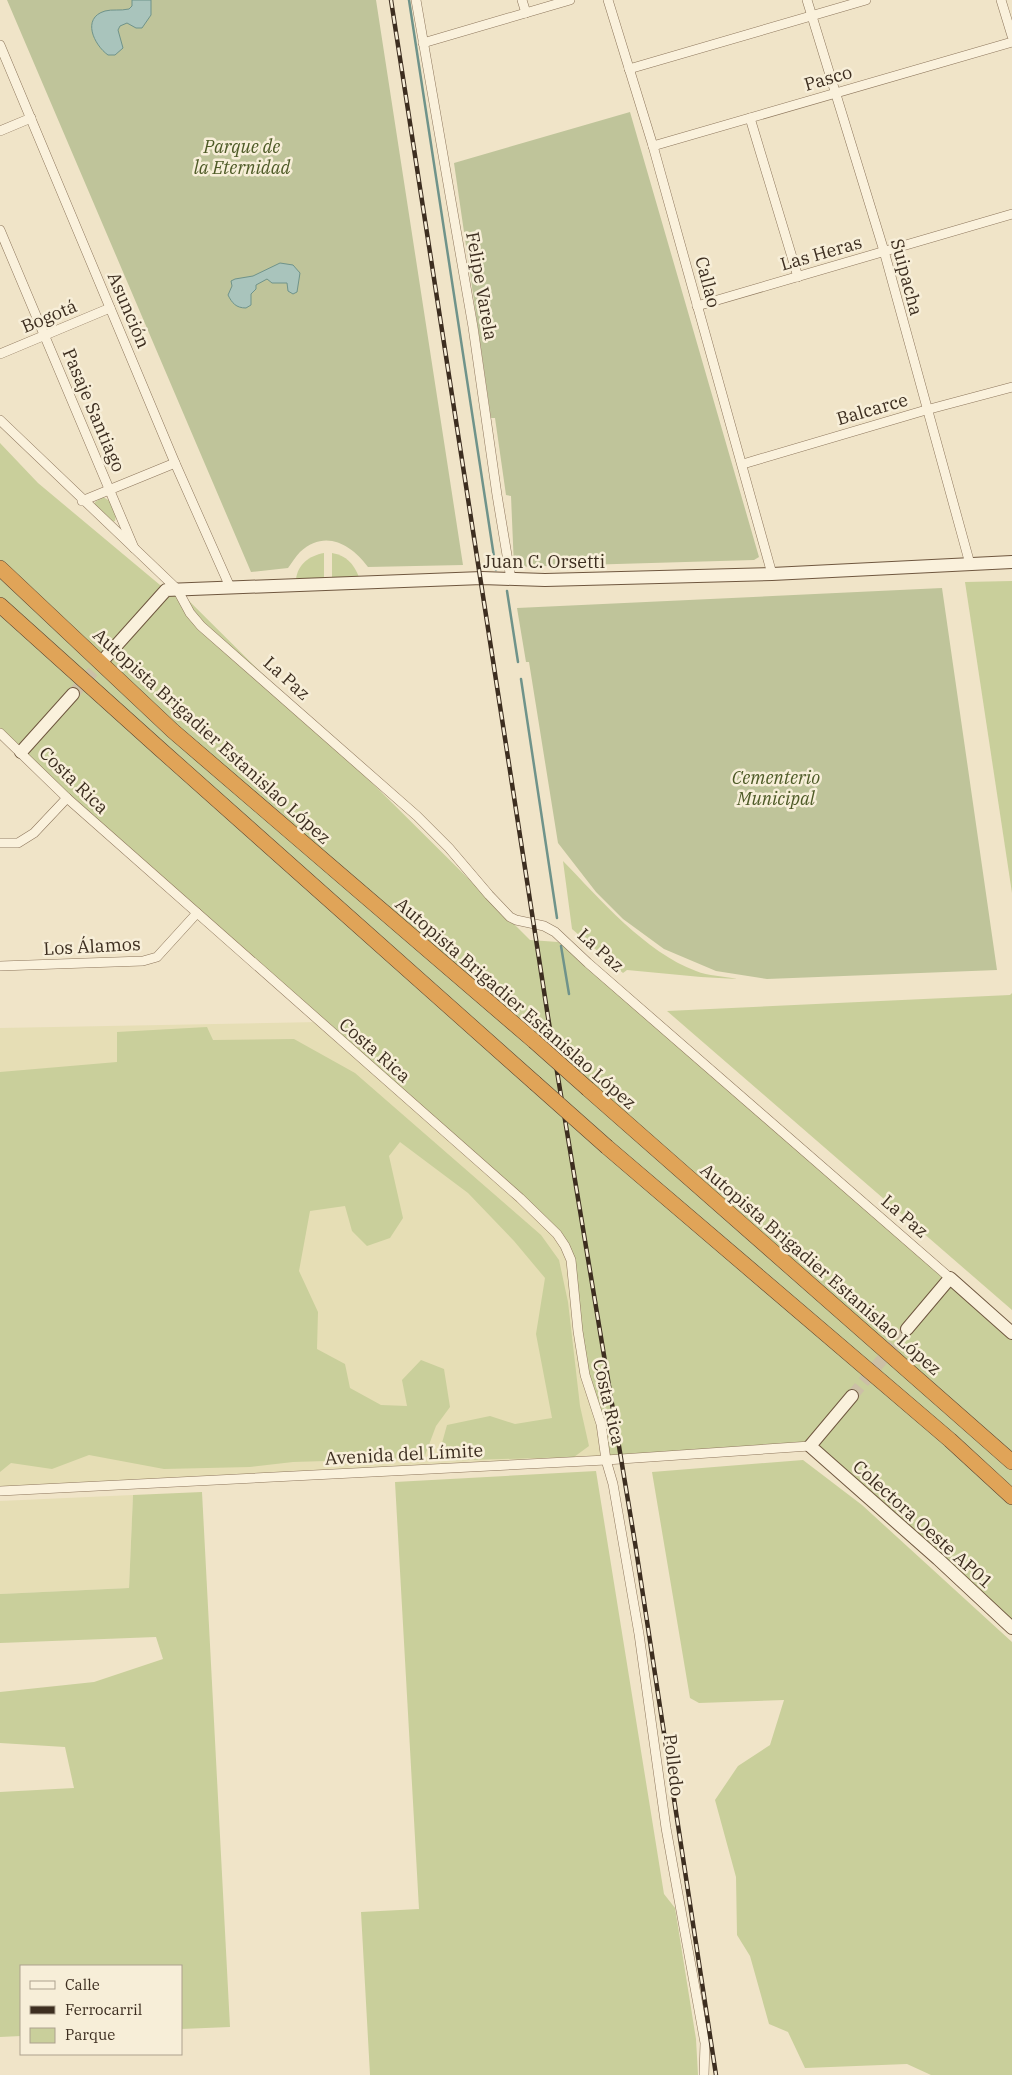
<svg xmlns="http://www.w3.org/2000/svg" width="1012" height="2075" font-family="'IBM Plex Serif',serif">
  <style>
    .farmland { fill: #e6deb5 }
    .green { fill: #c9cf9b }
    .cemetery { fill: #bfc49a }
    .water { fill: #a9c4bc; stroke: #6f938a }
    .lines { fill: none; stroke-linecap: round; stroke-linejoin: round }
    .stream { stroke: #6f938a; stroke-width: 2.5 }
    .secondary-tunnel { stroke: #ccc0a6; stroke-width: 12; stroke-dasharray: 12 6; stroke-linecap: butt }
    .street-casing { stroke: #8d765c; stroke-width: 10 }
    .secondary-casing { stroke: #6f573f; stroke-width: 14 }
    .highway-casing { stroke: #5b4430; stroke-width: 16 }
    .street { stroke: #faf1dc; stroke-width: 9 }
    .secondary { stroke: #faf1dc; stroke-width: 12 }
    .highway { stroke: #e0a458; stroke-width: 15 }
    .rail-casing { stroke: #3d2e20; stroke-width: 4.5 }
    .rail { stroke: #f7eed8; stroke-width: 2.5; stroke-dasharray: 8; stroke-linecap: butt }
    .highway-bridge-casing { stroke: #5b4430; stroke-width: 16; stroke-linecap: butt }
    .highway-bridge { stroke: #e0a458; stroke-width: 15 }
    .labels { text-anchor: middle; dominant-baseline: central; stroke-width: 5; stroke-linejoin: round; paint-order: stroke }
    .street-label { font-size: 18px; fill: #3d2e20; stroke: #f7eed8 }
    .park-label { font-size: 18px; font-style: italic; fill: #4d5a26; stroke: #f7eed8 }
  </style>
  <rect width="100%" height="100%" fill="#f0e4c8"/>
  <g class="farmland">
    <path d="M319,1022L520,1198L565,1246L606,1460L0,1491V1028Z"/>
    <path d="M133,1495L129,1588L0,1594V1501Z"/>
  </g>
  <g class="green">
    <path d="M0,443L38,483L166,590L177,589L530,940L558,942L588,963L1012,1333V1628L810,1446L606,1460L585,1375L571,1260L557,1234L0,733Z"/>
    <path d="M103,497L110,501L116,516L115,521L112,522L94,505L95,502Z"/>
    <path d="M324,553V578L296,579C298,564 309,556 324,553Z"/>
    <path d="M332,553C347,556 353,563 359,577L332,578Z"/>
    <path d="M1012,581V893L965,582Z"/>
    <path d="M563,861C600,899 645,952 696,971C708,976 724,976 737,979L701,977L627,970L623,973L572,929Z"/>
    <path d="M1012,993V1310L667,1011L1010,995Z"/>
    <path d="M207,1027L213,1040L294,1039L355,1073L541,1235L559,1260L568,1302L580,1406L589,1446L574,1457L437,1461L447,1425L490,1416L515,1424L552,1418L536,1334L545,1278L514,1241L468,1193L400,1142L389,1156L403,1218L390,1238L367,1246L352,1231L345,1206L310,1211L299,1271L318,1312L317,1349L345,1364L350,1388L381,1405L407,1406L402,1380L421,1360L444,1369L450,1407L436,1426L424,1458L293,1462L250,1467L164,1469L89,1455L52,1469L11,1463L0,1472V1072L117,1062V1032Z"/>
    <path d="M803,1460L862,1505L1012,1642V2075H931L907,2064L805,2068L788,2032L769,2024L750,1956L737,1935L736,1877L715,1800L738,1766L770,1745L784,1700L699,1703L690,1698L652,1472Z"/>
    <path d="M596,1471L664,1894L675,1908L696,2039L698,2075H370L361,1912L419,1909L395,1482Z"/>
    <path d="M202,1492L230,2027L181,2029V1966H21V2036L0,2037V1792L74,1788L65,1747L0,1743V1692L94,1682L163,1659L156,1637L0,1643V1594L129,1588L133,1495Z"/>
  </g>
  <g class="cemetery">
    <path d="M7,0H376L463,565L368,567C351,544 325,529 300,552C295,557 292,563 288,568L251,572Z"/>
    <path d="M630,112L759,557L754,560L514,567L511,496L506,495L495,418H491L454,163Z"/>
    <path d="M942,588L997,970L767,979L716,971L664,949L623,919L596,892L558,843L529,662H526L517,608Z"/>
  </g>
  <g class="water">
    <path d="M132,0H151V15L142,28H136L127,23L120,26L118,30L123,48L115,55H108C94,45 81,18 105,11C112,9 120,11 129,9L132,6Z"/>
    <path d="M280,263L293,265L300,273L297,292L293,294L288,291L287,283H272L267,279L256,285V289L251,294V305L246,308C236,308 232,303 228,295L232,286L231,281L235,279L253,276Z"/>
  </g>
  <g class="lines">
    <g class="stream">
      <path d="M409,0L496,570"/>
      <path d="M507,591L518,662"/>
      <path d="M521,679L557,918"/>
      <path d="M561,946L569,994"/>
    </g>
    <g class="secondary-tunnel">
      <path d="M73,694L106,657"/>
      <path d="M852,1396L907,1329"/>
    </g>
    <defs>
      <g id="street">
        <path d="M416,0L473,327L497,495L511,579"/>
        <path d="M522,0L526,13"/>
        <path d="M608,0L653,146L772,574"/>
        <path d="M807,0L884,251L970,564"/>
        <path d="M1001,0L1012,36"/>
        <path d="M423,43L570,0"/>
        <path d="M0,45L175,463L230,587"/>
        <path d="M629,69L866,0"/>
        <path d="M750,118L798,277"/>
        <path d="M0,131L31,118"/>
        <path d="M653,146L1012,42"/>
        <path d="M0,230L134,548"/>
        <path d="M697,306L1012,214"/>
        <path d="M0,354L110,308"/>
        <path d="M0,420L177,589L190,613L201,626L417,816L449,848L489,895L510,917L516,920L544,926L555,932L588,963L950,1278"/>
        <path d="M743,464L926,410L1012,387"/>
        <path d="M82,501L175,463"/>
        <path d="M0,733L67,798L520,1198L557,1234L565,1246L571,1260L578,1331L585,1375L601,1424L606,1460L613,1484L639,1634L666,1828L705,2043L704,2075"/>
        <path d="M0,843H18L34,833L67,798"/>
        <path d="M0,966L143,961L157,957L197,913"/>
        <path d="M0,1491L606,1460L810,1446"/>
      </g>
      <g id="secondary">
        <path d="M106,657L166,590L482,578L545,580L772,574L1012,562"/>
        <path d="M21,752L73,694"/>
        <path d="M907,1329L950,1278L1012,1333"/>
        <path d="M852,1396L810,1446L938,1559L1012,1628"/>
      </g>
      <g id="highway">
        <path d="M0,568L173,731L534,1041"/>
        <path d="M0,605L160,749L535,1083"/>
        <path d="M588,1089L1012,1462"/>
        <path d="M607,1147L950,1440L1012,1497"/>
      </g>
    </defs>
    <use href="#street" class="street-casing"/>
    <use href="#secondary" class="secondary-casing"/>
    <use href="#highway" class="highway-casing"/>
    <use href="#street" class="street"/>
    <use href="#secondary" class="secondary"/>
    <use href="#highway" class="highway"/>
    <defs>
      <path id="rail" d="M391,0L548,1017L636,1549L716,2075"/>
    </defs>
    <use href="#rail" class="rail-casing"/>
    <use href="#rail" class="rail"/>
    <defs>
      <g id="highway-bridge">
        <path d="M534,1041L588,1089"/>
        <path d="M535,1083L607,1147"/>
      </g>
    </defs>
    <use href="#highway-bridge" class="highway-bridge-casing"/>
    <use href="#highway-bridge" class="highway-bridge"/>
  </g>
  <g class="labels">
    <g class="street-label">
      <text transform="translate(828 78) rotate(-16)">Pasco</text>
      <text transform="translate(821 253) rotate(-16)">Las Heras</text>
      <text transform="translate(907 277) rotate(75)">Suipacha</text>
      <text transform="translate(708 282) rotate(75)">Callao</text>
      <text transform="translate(482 286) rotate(80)">Felipe Varela</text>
      <text transform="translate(129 310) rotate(67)">Asunción</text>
      <text transform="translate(49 316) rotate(-23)">Bogotá</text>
      <text transform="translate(872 409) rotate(-16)">Balcarce</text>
      <text transform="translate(94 410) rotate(67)">Pasaje Santiago</text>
      <text x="544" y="561">Juan C. Orsetti</text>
      <text transform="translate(287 678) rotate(42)">La Paz</text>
      <text transform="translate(212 736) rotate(42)">Autopista Brigadier Estanislao López</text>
      <text transform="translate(74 780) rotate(44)">Costa Rica</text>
      <text transform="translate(92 946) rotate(-3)">Los Álamos</text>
      <text transform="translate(601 950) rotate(42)">La Paz</text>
      <text transform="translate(516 1003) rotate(41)">Autopista Brigadier Estanislao López</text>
      <text transform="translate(375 1050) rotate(41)">Costa Rica</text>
      <text transform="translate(905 1216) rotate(41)">La Paz</text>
      <text transform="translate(821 1269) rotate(41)">Autopista Brigadier Estanislao López</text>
      <text transform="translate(609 1402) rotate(77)">Costa Rica</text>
      <text transform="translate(404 1454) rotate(-3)">Avenida del Límite</text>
      <text transform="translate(923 1524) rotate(42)">Colectora Oeste AP01</text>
      <text transform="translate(674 1765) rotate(83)">Polledo</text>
    </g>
    <g class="park-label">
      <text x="242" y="146">Parque de<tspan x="242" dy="21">la Eternidad</tspan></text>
      <text x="776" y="777">Cementerio<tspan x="776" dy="21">Municipal</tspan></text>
    </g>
  </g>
  <rect x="20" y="1965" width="162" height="90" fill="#f7eed8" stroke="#ada18e"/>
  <rect x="30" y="1981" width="25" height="8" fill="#faf1dc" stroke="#ada18e"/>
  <text x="65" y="1990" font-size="15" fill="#3d2e20">Calle</text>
  <rect x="30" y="2006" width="25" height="8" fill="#3d2e20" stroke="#ada18e"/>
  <text x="65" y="2015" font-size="15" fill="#3d2e20">Ferrocarril</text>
  <rect x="30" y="2028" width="25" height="15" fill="#c9cf9b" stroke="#ada18e"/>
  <text x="65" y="2040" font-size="15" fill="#3d2e20">Parque</text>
</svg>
